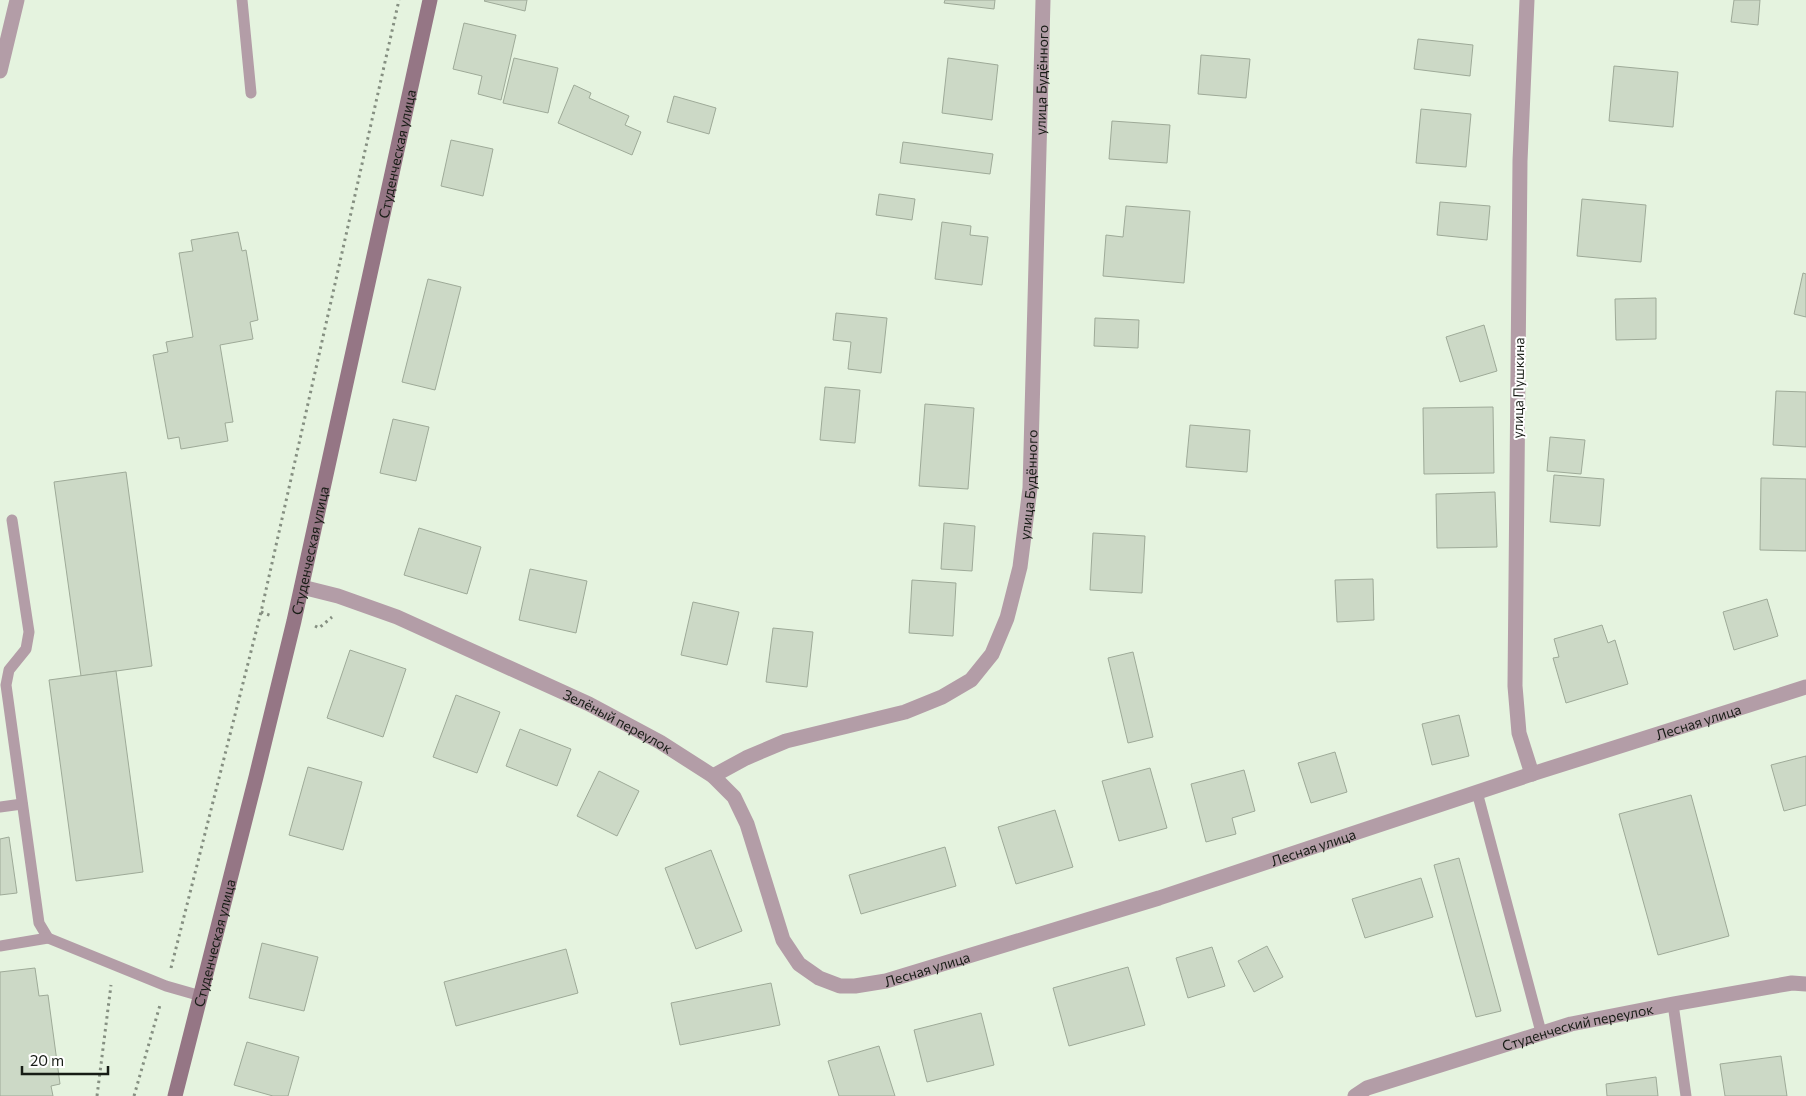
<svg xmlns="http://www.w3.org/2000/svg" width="1806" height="1096" font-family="Commissioner,sans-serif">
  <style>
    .building { fill: #ccd9c6; stroke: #9eaa98 }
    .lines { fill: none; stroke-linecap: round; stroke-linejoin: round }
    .path { stroke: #858f81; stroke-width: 3; stroke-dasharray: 2.5 4; stroke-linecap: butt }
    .lane { stroke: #b39da7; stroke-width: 11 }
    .street { stroke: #b39da7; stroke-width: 15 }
    .secondary { stroke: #957685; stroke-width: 15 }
    .labels { text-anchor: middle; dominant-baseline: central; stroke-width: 4; stroke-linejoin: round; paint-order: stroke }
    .street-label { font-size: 14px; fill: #171c15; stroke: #fff }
  </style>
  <rect width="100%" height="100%" fill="#e5f3df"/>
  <g class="building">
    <path d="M485,0H527L525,11L484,1Z"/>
    <path d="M945,0H995L994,9L944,3Z"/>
    <path d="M1734,0H1760L1758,25L1731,22Z"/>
    <path d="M464,23L516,35L501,100L478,94L482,76L453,69Z"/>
    <path d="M1418,39L1473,45L1470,76L1414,69Z"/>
    <path d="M1201,55L1250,59L1246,98L1198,94Z"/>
    <path d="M514,58L558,68L548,113L503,103Z"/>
    <path d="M948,58L998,65L992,120L942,113Z"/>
    <path d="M1614,66L1678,72L1673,127L1609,121Z"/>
    <path d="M574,85L591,93L589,98L629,116L625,125L641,132L632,155L558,123Z"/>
    <path d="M674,96L716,108L709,134L667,122Z"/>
    <path d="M1421,109L1471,114L1466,167L1416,163Z"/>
    <path d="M1112,121L1170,125L1167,163L1109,159Z"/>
    <path d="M451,140L493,149L483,196L441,186Z"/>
    <path d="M903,142L993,154L990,174L900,163Z"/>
    <path d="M879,194L915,199L912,220L876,215Z"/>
    <path d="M1582,199L1646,205L1641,262L1577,256Z"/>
    <path d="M1440,202L1490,206L1487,240L1437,235Z"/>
    <path d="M1126,206L1190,211L1184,283L1103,276L1106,235L1123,237Z"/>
    <path d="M942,222L971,226L970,235L988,237L982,285L935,279Z"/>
    <path d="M238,232L242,251L246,250L258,320L250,322L253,339L220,345L233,422L225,423L228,441L181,449L179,437L168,439L153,355L168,352L166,342L193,337L179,253L193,251L191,240Z"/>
    <path d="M1803,273L1806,274V317L1794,314Z"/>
    <path d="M428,279L461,287L435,390L402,382Z"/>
    <path d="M1656,298V339L1616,340L1615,299Z"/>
    <path d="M836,313L887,318L881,373L848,369L851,342L833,340Z"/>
    <path d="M1095,318L1139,320L1138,348L1094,346Z"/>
    <path d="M1484,325L1497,371L1460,382L1446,337Z"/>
    <path d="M825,387L860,390L855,443L820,440Z"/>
    <path d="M1776,391L1806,392V447L1773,445Z"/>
    <path d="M925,404L974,408L968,489L919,486Z"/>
    <path d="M1493,407L1494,473L1424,474L1423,408Z"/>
    <path d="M393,419L429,427L416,481L380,473Z"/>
    <path d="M1190,425L1250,430L1247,472L1186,467Z"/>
    <path d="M1550,437L1585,440L1581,474L1547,471Z"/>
    <path d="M126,472L152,666L81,676L54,482Z"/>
    <path d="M1554,475L1604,479L1600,526L1550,522Z"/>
    <path d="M1761,478L1806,479V551L1760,550Z"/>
    <path d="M1495,492L1497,547L1437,548L1436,494Z"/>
    <path d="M944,523L975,526L972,571L941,569Z"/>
    <path d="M419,528L481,547L467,594L404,575Z"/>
    <path d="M1093,533L1145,536L1142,593L1090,590Z"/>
    <path d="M530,569L587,581L576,633L519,620Z"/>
    <path d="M1373,579L1374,620L1337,622L1335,580Z"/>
    <path d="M912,580L956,583L953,636L909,633Z"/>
    <path d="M1767,599L1778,636L1734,650L1723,612Z"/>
    <path d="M693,602L739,612L727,665L681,655Z"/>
    <path d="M1602,625L1608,643L1615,640L1628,684L1566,703L1553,658L1559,657L1554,639Z"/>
    <path d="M773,628L813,632L807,687L766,682Z"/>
    <path d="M350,650L406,669L383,737L327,718Z"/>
    <path d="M1133,652L1153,737L1128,743L1108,658Z"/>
    <path d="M116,671L143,872L76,881L49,680Z"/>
    <path d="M456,695L500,712L477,773L433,757Z"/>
    <path d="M1459,715L1469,756L1432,765L1422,724Z"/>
    <path d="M520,729L571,749L557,786L506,766Z"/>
    <path d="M1335,752L1347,792L1311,803L1298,763Z"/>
    <path d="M1806,756V805L1784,811L1771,765Z"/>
    <path d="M308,767L362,782L343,850L289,835Z"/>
    <path d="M1150,768L1167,828L1119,841L1102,781Z"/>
    <path d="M1244,770L1255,811L1232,818L1236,834L1206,842L1191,784Z"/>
    <path d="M599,771L639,791L617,836L577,816Z"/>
    <path d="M1691,795L1729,936L1658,955L1619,814Z"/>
    <path d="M1055,810L1073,867L1016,884L998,827Z"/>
    <path d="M9,837L17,893L0,895V839Z"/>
    <path d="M945,847L956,886L861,914L849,875Z"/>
    <path d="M711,850L742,931L696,949L665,868Z"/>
    <path d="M1459,858L1501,1011L1476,1017L1434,865Z"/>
    <path d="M1421,878L1433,917L1365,938L1352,899Z"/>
    <path d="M262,943L318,957L304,1011L249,998Z"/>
    <path d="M1267,946L1283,977L1254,992L1238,961Z"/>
    <path d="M1212,947L1225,986L1188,998L1176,958Z"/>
    <path d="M566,949L578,993L456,1026L444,982Z"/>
    <path d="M1128,967L1145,1025L1069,1046L1053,988Z"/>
    <path d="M35,968L39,996L48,995L60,1084L51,1086L53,1096H0V972Z"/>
    <path d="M771,983L780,1025L680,1045L671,1003Z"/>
    <path d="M981,1013L994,1065L927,1082L914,1030Z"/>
    <path d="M247,1042L299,1057L288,1096H273L234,1085Z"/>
    <path d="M879,1046L895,1096H839L828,1061Z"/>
    <path d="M1781,1056L1787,1096H1725L1720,1064Z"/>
    <path d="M1656,1077L1658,1096H1607L1606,1084Z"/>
  </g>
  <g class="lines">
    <g class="path">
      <path d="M261,612L272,616"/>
      <path d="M315,626L319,628L332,617"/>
      <path d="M171,968L261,612L399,0"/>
      <path d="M97,1096L111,985"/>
      <path d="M134,1096L160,1005"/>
    </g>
    <g class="lane">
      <path d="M242,0L251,93"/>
      <path d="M12,520L29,632L26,649L9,670L6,685L39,923L48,938L166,986L201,996"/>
      <path d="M1477,792L1541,1032"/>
      <path d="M0,807L22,804"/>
      <path d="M0,946L48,938"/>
      <path d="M1673,1004L1686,1096"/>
    </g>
    <g class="street">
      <path d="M1527,0L1520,161L1515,686L1519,733L1532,774"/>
      <path d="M0,71L17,0"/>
      <path id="s1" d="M302,587L338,596L397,617L589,704L660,742L713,776L734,797L747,824L783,940L799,964L819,978L840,986H855L886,981L1159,898L1532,774L1806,687"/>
      <path id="s2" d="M713,776L746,758L786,741L905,712L942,697L971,680L992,654L1007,618L1020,567L1030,488L1043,0"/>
      <path id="s3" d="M1355,1096L1367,1088L1571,1024L1673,1004L1792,983L1806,984"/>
    </g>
    <path class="secondary" id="s4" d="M175,1096L256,777L294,621L430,0"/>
  </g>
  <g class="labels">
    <g class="street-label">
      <text stroke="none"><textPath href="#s2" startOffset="890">улица Будённого</textPath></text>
      <text stroke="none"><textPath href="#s4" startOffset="968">Студенческая улица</textPath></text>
      <text transform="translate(1518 388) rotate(-89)">улица Пушкина</text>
      <text stroke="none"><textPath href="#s2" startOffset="485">улица Будённого</textPath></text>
      <text stroke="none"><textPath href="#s4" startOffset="562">Студенческая улица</textPath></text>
      <text stroke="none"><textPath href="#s1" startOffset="1610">Лесная улица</textPath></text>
      <text stroke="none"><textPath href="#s1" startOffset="344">Зелёный переулок</textPath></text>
      <text stroke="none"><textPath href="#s1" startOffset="1205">Лесная улица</textPath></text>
      <text stroke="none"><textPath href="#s4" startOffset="158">Студенческая улица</textPath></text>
      <text stroke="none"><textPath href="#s1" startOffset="800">Лесная улица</textPath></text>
      <text stroke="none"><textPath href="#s3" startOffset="234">Студенческий переулок</textPath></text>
    </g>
  </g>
  <path d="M22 1066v8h86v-8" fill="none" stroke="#171c15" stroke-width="2.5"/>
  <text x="30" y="1066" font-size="15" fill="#171c15" stroke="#ffffff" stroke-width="4" paint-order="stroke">20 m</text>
</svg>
